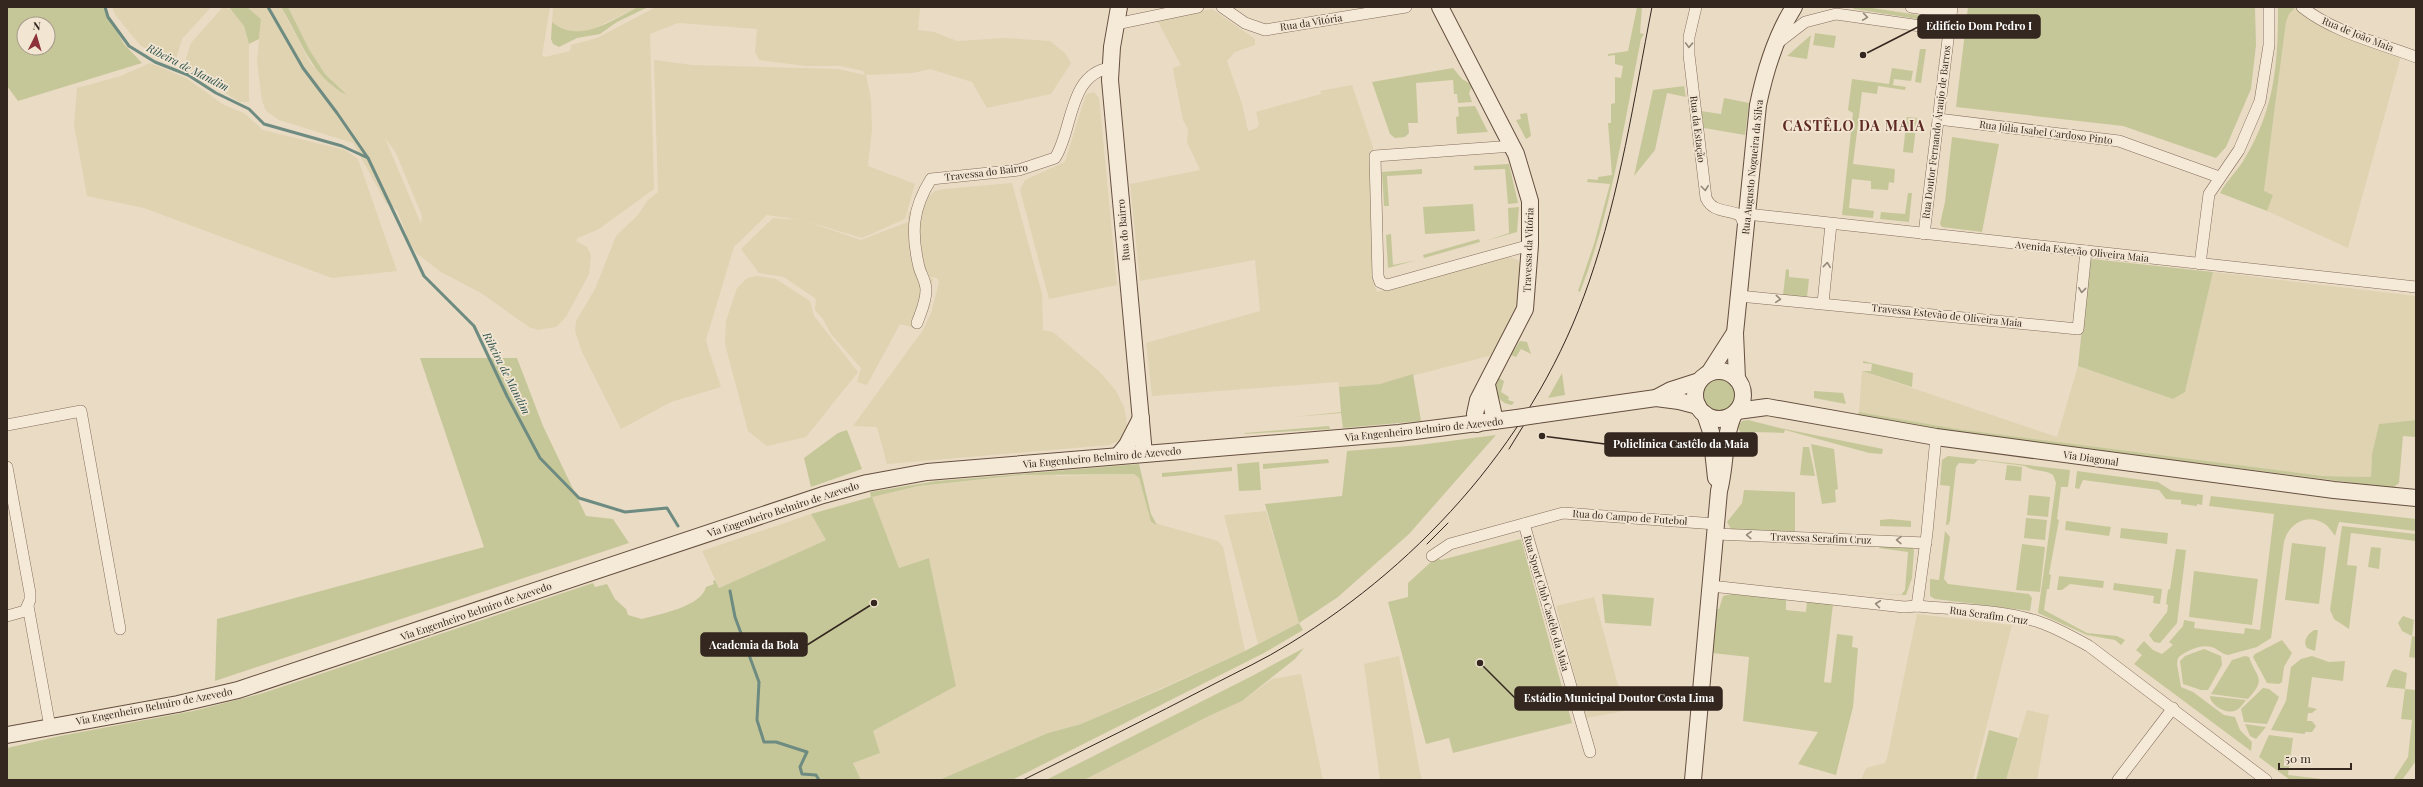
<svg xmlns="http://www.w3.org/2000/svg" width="2423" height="787" font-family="'Playfair Display',serif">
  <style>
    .farmland { fill: #dfd3b2; fill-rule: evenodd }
    .green { fill: #c6c799; fill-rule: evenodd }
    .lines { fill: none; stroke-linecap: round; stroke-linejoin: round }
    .stream { stroke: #6d8b81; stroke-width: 3 }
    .street-casing { stroke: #836d5c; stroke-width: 12 }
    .secondary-casing { stroke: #654f3f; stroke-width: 18 }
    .street { stroke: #f5e9d7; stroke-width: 11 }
    .secondary { stroke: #f5e9d7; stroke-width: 16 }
    .tram { stroke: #34271f; stroke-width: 1 }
    .secondary-bridge-casing { stroke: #654f3f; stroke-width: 18; stroke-linecap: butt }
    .secondary-bridge { stroke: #f5e9d7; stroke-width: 16 }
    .oneway { stroke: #94887b }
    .labels { text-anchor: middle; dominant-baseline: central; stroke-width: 3.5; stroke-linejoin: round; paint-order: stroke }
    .street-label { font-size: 10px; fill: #34271f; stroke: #f2e6d3 }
    .water-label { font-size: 11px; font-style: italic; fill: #2f534d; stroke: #f2e6d3 }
    .district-label { font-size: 14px; font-weight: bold; letter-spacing: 1px; fill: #5d2922; stroke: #f2e6d3 }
    .leader { fill: none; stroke: #34271f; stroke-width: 1.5 }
    .callout-dot { fill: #34271f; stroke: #f2e6d3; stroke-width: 1.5 }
    .callout { fill: #34271f; stroke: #34271f; stroke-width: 1.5 }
    .callout-label { font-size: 11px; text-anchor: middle; font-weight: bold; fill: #fff }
  </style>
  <rect width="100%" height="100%" fill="#eadbc4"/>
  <g class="farmland">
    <path d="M112,7H211L182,39L175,63L141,46L116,16Z"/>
    <path d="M223,7L233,10L244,26L249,44V102H240L183,68L191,43Z"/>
    <path d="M247,7H281L311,64L345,94L325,74L309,49L288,7H550L542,56L545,57L570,51L571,45L597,38L656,7H922L920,9L918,30L934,32L957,41L1006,38L1050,41L1065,53L1071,63L1051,94L987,108L972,82L930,69L913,73L866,75L871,99L872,129L868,166L915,184L905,219L862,238L802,220L861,240L908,222V212L913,213L914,226L927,278L933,279L926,312L918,329L900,324L867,385L857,382L861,368L831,334L823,319L815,310L816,299L784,277L759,273L741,249L773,218L801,220L767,215L734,247L709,330L706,339L708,348L721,387L671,402L621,429L582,352L575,331L576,321L595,289L616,236L638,215L648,200L658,192L654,60L692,65L838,69L865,75L863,71L840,66H806L759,60L755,52L757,29L678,23L650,34L654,189L599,229L578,238L576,241L587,247L591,256L589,274L566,317L556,327L538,330L529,327L481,293L441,272L416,253L408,239L397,210L386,203L353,143L279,120L266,111L262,101L257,62L261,19ZM385,138L396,153L422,216L421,224Z"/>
    <path d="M553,7H638L591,30L576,33L564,31L552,22Z"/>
    <path d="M2295,8L2303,14L2401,56L2348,248L2267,211L2273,195L2264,192L2286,22L2289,14Z"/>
    <path d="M1212,9L1255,39V45L1235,52L1227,61L1242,104L1248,131L1257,128L1259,124L1256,112L1321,94L1320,91L1352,85L1373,147V281L1377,292L1508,257L1518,260L1521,266L1516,309L1493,355L1380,384L1339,387L1338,382L1152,396L1146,343L1260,311L1255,260L1140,281L1130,184L1200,170L1187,142L1188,129L1183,120L1174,75L1173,68L1181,65L1157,20Z"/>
    <path d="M150,63L186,78L224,105L244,113L263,130L345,150L358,159L397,271L332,278L144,208L87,196L74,125L77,88L121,76Z"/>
    <path d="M1094,92L1099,98L1100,107L1117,285L1049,299L1020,190L1025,180L1065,162L1085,97L1087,94Z"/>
    <path d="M1012,183L1042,294L1043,330L1053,332L1101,373L1116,391L1124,407L1126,418L1127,426L1120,440L1109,445L887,464L877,427L853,426L923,330L931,313L939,282L937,278L929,277L926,271L919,239V223L926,199L935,191L944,189Z"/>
    <path d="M2213,272L2416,296V420L2379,424L2372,454L2371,477L2322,476L2215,463L1957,429L1859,412L1862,371L2057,437L2078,366L2173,399L2185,392Z"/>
    <path d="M757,276L776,279L810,301L814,316L858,372L806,437L767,446L748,431L725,344L726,321L737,288L747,278Z"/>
    <path d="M1049,473L1057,476L1134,474L1139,478L1151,522L1218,541L1223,547L1245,651L1081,724L1048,733L939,780H861L853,762L879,753L873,731L956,686L929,558L899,568L871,497L918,486Z"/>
    <path d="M1266,511L1299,623L1258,644L1224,515Z"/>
    <path d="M811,514L826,540L719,588L702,551Z"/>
    <path d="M1594,597L1625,711L1586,718L1556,606Z"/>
    <path d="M1917,614L2012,625L1973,780H1861L1866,768L1885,763L1887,758Z"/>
    <path d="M1399,656L1420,773L1422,780H1380L1364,664Z"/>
    <path d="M1301,674L1323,780H1084L1209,716L1242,701L1272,679Z"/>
    <path d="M2027,710L2049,715L2037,780H2006Z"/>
  </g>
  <g class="green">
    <path d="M7,7H103L124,44L142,63L18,101L7,86ZM24,24H48V48H24Z"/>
    <path d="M229,7H247L261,19L259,39L249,44L244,26Z"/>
    <path d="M281,7H288L309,49L325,74L347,95C311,77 301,39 281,7Z"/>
    <path d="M638,7H648L617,22L600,34L577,38L559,47L553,44L551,39L552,22C579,45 612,20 638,7Z"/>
    <path d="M1637,7H1642L1640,33L1644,34L1641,39C1624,123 1612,211 1580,292L1578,291L1594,244L1610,184L1587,182L1588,179L1598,180V177L1612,175L1608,123H1611V104L1615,103V77L1621,78L1623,66L1615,64V55L1608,56V54L1628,51Z"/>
    <path d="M1852,7H1866L1931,17L1930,21L1854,9Z"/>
    <path d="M1968,7H2255L2256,45L2251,89L2226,147L2216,158L2123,126L1956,107Z"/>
    <path d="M2278,7L2295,8L2289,14L2286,22L2264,191L2273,195L2267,211L2220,193C2227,180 2238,170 2245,158C2275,108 2278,63 2278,7Z"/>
    <path d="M1815,33L1836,36L1834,48L1813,45Z"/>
    <path d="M1811,35L1807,59L1787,56Z"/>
    <path d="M1920,49H1926L1921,83L1915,82Z"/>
    <path d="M1453,68L1462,79L1473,85L1469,93L1472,102L1458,103L1457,94H1454L1453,80L1416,83L1418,123H1408L1409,133L1405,137L1395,138L1390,134L1372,82Z"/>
    <path d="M1892,68L1913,71L1911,81L1894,79L1893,85L1906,87L1905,90L1878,86L1877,94L1862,92L1853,164L1895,169L1894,183L1889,182L1888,190L1871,189V181L1852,179L1849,208L1874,211L1873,218L1842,215L1853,113L1848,110L1852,79L1889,84Z"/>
    <path d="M1684,86L1686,97L1667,93L1655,150L1634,176L1653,90Z"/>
    <path d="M1724,98L1749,103L1745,135L1704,128L1701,111L1721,114Z"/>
    <path d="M1475,106L1488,132L1457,134L1456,117L1459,116L1458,107Z"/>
    <path d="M1527,113L1531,136L1526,139L1516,120L1521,119L1520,114Z"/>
    <path d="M1907,117L1917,118L1913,153L1903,152Z"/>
    <path d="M1952,137L1999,144L1982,232L1942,227L1940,224L1945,202Z"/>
    <path d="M1509,164L1518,203L1508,204L1505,169L1474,170V166Z"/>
    <path d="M1422,169V174L1387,176L1389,206H1384L1382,172Z"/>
    <path d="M1908,193H1912L1909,222L1880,219L1881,212L1905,214Z"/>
    <path d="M1473,204L1475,231L1425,234L1423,207Z"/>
    <path d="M1519,207L1517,232L1485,241L1509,233L1508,208Z"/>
    <path d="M1391,234L1393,265L1417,260L1388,268L1386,235Z"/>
    <path d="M1479,239L1480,242L1424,258L1423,255Z"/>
    <path d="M2092,259L2213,272L2185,392L2173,399L2078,366L2089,262Z"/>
    <path d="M1786,269L1789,270V277L1809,279L1807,297L1783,295Z"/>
    <path d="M1520,341L1527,342L1531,354L1521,349L1516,357L1511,355Z"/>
    <path d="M420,358H517L543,426L586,516L613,519L629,543L215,681L217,619L484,547Z"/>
    <path d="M1863,361L1913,373L1912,387L1862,371H1871L1872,364L1863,363Z"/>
    <path d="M1562,373L1565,395L1548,398Z"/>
    <path d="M1413,374L1421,421L1343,428L1341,413L1294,417L1341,412L1339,387L1380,384Z"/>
    <circle cx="1719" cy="394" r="18"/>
    <path d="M1499,378L1504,381L1501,392L1509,397L1508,400L1514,402L1512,405C1498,403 1492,391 1499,378Z"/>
    <path d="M1814,391L1843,393L1846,404L1814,398Z"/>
    <path d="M1859,412L1957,429L2322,476L2371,477L2372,454L2379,424L2416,420V437L2403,436L2399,483L2393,488L1930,429L1858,415Z"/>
    <path d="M1748,420L1780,428L1883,449L1882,454L1869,453L1785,430L1784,433L1753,432V450L1748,449L1745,439L1737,427L1742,421Z"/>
    <path d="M1329,426L1330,429L1244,434L1245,433Z"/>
    <path d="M847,430L862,469L811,487L804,458L838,433Z"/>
    <path d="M1496,435L1409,534L1338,597L1299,623L1303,630L1264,653L1012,780H939L1048,733L1081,724L1162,689L1245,651L1299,623L1265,504L1342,496L1347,451L1419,445Z"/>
    <path d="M1811,444L1834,449L1838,489L1835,490L1836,502L1822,504Z"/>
    <path d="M1803,447H1809L1815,476L1800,475Z"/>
    <path d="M1948,456L2070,470L2068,487H2061L2057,519L2059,520L2049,574L2051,575L2049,589H2047L2044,610L2087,633L2117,636L2125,640L2121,645L2115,640L2087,635L2038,613L2056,483L2053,475C2045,469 2033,472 2025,466L1978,460L1974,464L1959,463L1956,467L1950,521L1948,525H1946L1950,486L1940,485L1942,460Z"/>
    <path d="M1328,459L1329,463L1263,469V464Z"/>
    <path d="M1259,462L1261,490L1239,491L1237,464Z"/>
    <path d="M1139,464L1151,514L1157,525L1151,522L1139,478L1134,474L1023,475L918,486L872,497L899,568L929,558L956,686L873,731L880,753L853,763L861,780H7V748L60,736L193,711L260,694L593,583L595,587L607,584L615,599L626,609L628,615L642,619C659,614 701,607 706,587L714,584L713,581L715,580L719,588L826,540L811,514L871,497L870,492L937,481Z"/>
    <path d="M2007,465L2022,467L2021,481L2005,480Z"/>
    <path d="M1232,467V471L1162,477V473Z"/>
    <path d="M2077,471L2158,482L2172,491L2203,495L2202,505L2197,504V506L2181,504V500L2166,499L2159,490L2083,480L2079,489L2075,488Z"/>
    <path d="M1744,490L1795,492V532L1731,529L1727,522L1742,503Z"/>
    <path d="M2029,495L2050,497L2048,517L2027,515Z"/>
    <path d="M2211,496L2416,519V531L2339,522L2335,536C2332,532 2329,527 2325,524C2307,512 2288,524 2284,542L2271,638L2257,647L2228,655C2221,654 2217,648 2211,647C2201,644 2185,651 2178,658L2177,664L2181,687L2193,692L2224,715L2235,717L2240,730L2252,742L2251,751L2134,664L2142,655L2136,650L2144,641L2153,650L2162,654L2173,645L2169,642L2183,626L2184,620L2195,622L2194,628L2244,634L2245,628L2260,630L2274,514L2209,506Z"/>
    <path d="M2026,518L2047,520L2045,540L2024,538Z"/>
    <path d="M1890,519L1911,521V527L1880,526V520Z"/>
    <path d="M2066,521L2111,527L2109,536L2065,530Z"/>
    <path d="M2342,526L2416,534V541L2351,533L2347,565L2357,566L2349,629L2334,619L2330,610Z"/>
    <path d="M2121,528L2168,533L2167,544L2120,538Z"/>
    <path d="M1945,531L1950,537L1944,579L1948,584L2029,594L2032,598L2030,611L1935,599L1930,596V579L1939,580Z"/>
    <path d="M1521,539L1572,723L1453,753L1449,738L1426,744L1388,602L1408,597V583L1431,562L1432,556L1441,560Z"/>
    <path d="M2292,543L2326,547L2319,604L2285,600Z"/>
    <path d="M1879,544L1910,546L1914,550L1912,578L1906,595L1854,592L1901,595L1905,590L1908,552L1879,548Z"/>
    <path d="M2022,544L2045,547L2040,592L2016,590Z"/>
    <path d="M2371,547L2381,548L2379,569L2368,567Z"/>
    <path d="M2176,549L2186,550L2177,623L2160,643L2154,642L2149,635L2167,612L2168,605L2166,604L2168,590L2170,589Z"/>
    <path d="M2194,571L2258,579L2252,625L2189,617Z"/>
    <path d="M2059,576L2104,581L2103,588L2070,584L2062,590H2057Z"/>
    <path d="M2114,583L2162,589L2160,604L2153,603L2154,596L2113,590Z"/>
    <path d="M1602,594L1654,598L1651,626L1605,623Z"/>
    <path d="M1731,594L1786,599V610L1806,612L1807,601L1833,604L1824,682L1831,683L1837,634L1853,636L1852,647L1858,648L1853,707L1836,775L1798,764L1818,732L1743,721L1749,657L1712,653L1716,609H1719L1723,596Z"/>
    <path d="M2403,616L2414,620L2412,636L2416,637V658L2409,657L2412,636L2402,631L2398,623Z"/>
    <path d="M2314,630H2318L2315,651L2307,648C2302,641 2308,634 2314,630Z"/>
    <path d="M2282,640L2292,653L2284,667L2282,682L2279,684L2267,683L2253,657L2255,654Z"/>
    <path d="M1304,648L1295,659L1242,701L1209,716L1084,780H1046L1252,676Z"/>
    <path d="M2204,649L2221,656L2222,665L2208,690H2201L2183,684L2180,661L2185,656Z"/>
    <path d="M2245,656L2249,657C2257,679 2267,678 2248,699L2211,694L2232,660Z"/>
    <path d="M2312,656L2329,662L2345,661L2343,681L2312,677L2308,707L2317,709L2312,713H2308L2307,721H2312L2316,726L2312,732H2305V734L2271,730L2286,701L2291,667L2301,659Z"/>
    <path d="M2395,669L2407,673L2405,689L2416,690V761L2402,780H2393L2408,757L2412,720L2401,719L2405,689L2386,687L2392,671Z"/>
    <path d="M2263,688L2269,689L2279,697L2267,724L2244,722L2241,709Z"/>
    <path d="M2210,696L2246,700C2243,704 2239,710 2234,711C2226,714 2210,705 2210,696Z"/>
    <path d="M2245,724L2266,727L2256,739L2250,736Z"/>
    <path d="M1989,730L2018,738L2006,780H1976Z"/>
    <path d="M2269,735L2293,738L2288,775L2331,780H2290L2259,757Z"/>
  </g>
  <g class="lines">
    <g class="stream">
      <path d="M105,7L108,17L129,46L155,62L188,75L216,93L249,109L264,124L342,146L368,158"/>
      <path d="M268,7L303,68L337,113L368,158L424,276L474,326L507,396L540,458L579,498L625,512L667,508L678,526"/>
      <path d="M730,591L735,617L759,682L757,720L764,742H776L807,752L800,767L802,774L816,775L819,780"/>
    </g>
    <defs>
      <g id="street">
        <path d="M1222,7L1245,23L1265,30L1406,7"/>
        <path d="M1696,7L1689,37V55L1706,198C1713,213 1727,209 1740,215L1745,227"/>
        <path d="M1911,7L1951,13"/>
        <path d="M2302,7C2333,32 2379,43 2416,57"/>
        <path d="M1116,24L1198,7"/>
        <path d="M1779,42L1805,22L1836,14L1949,30"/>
        <path d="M1938,119L2119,141L2219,177"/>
        <path d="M1513,146L1375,156L1378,276L1380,282L1387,285L1530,245"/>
        <path d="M1747,214L2416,287"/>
        <path d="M1924,234L1952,7"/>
        <path d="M2200,264L2209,194L2239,150L2260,101L2269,45V7"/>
        <path d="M1739,296L2078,329L2086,251"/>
        <path d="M1823,303L1831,224"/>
        <path d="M917,323C921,312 926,302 926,290C926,281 921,275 919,267C911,233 912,209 931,179L1019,170L1055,158C1073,131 1068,74 1110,68"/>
        <path d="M7,425L81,411L120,629"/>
        <path d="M7,467L30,593V600L25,611L7,616"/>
        <path d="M1524,524L1590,752"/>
        <path d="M1716,534L1926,543"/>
        <path d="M1432,556L1450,544L1563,513L1716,524"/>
        <path d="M1711,586L1904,607L1917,606C1956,610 2001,609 2039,622C2057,628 2072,637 2089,646L2266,780"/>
        <path d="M28,606L50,727"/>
        <path d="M1917,606L1927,533L1936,437"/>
        <path d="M2118,780L2173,708"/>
      </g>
      <g id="secondary">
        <path d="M1119,7L1112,47L1110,80L1144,454"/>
        <path d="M1440,7L1516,154L1530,201V245L1525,309L1478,400L1475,414L1477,424"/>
        <circle cx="1719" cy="395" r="24"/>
        <path d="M1709,373L1734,334"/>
        <path d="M1737,379L1735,333L1758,105C1765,71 1775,37 1794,7"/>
        <path d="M1487,385L1495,421"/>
        <path d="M1656,398L1671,390L1699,381"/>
        <path d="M1737,411L1767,407L1936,437L2334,490L2416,498"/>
        <path d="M1705,414L1711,432L1716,478"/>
        <path d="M1536,415L1656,398L1679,401L1698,406"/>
        <path d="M1118,456L1127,445L1141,418"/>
        <path d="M7,735L178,704L238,690L823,495L867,483L927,472L1399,433L1517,418"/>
        <path d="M1693,780L1719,491C1726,466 1723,437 1734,414"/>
      </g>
    </defs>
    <use href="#street" class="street-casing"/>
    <use href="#secondary" class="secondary-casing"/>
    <use href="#street" class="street"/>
    <use href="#secondary" class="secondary"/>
    <g class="tram">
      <path d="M1509,449L1530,415"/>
      <path d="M1427,544L1448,523"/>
      <path d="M1023,780C1087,748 1151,717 1214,684C1239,671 1265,659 1289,644C1425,561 1537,434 1589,282C1620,193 1634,99 1652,7"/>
    </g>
    <defs>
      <path id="secondary-bridge" d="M1517,418L1536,415"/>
    </defs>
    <use href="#secondary-bridge" class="secondary-bridge-casing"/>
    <use href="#secondary-bridge" class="secondary-bridge"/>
  </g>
  <defs><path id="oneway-chevron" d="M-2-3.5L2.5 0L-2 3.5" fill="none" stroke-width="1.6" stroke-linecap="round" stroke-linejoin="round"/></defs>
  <g class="oneway">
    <use href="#oneway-chevron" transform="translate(1865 17) rotate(8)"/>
    <use href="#oneway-chevron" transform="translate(1689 45) rotate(92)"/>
    <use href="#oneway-chevron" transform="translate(1705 188) rotate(83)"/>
    <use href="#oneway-chevron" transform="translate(1827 265) rotate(-84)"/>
    <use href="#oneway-chevron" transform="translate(2082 290) rotate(96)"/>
    <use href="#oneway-chevron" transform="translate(1778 299) rotate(5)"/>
    <use href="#oneway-chevron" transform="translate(1749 535) rotate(-178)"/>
    <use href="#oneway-chevron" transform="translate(1899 540) rotate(-178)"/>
    <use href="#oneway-chevron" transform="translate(1878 604) rotate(-173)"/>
  </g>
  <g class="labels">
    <g class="street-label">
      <text transform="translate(1311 22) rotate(-9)">Rua da Vitória</text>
      <text transform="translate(2358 34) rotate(22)">Rua de João Maia</text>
      <text transform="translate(1698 129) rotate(83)">Rua da Estação</text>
      <text transform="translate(1936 132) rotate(-83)">Rua Doutor Fernando Áraujo de Barros</text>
      <text transform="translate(2046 132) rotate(7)">Rua Júlia Isabel Cardoso Pinto</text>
      <text transform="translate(1752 167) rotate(-84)">Rua Augusto Nogueira da Silva</text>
      <text transform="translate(986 172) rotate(-7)">Travessa do Bairro</text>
      <text transform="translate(1123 230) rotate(-95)">Rua do Bairro</text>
      <text transform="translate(1528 250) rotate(-88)">Travessa da Vitória</text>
      <text transform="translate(2082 251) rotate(6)">Avenida Estevão Oliveira Maia</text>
      <text transform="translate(1947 315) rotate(6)">Travessa Estevão de Oliveira Maia</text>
      <text transform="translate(1424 429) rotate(-6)">Via Engenheiro Belmiro de Azevedo</text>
      <text transform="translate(1102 457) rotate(-5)">Via Engenheiro Belmiro de Azevedo</text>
      <text transform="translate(2091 458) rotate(8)">Via Diagonal</text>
      <text transform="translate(783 509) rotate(-18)">Via Engenheiro Belmiro de Azevedo</text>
      <text transform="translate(1630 517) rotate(4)">Rua do Campo de Futebol</text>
      <text transform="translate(1821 538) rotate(2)">Travessa Serafim Cruz</text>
      <text transform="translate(1547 603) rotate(74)">Rua Sport Club Castêlo da Maia</text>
      <text transform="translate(476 611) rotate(-19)">Via Engenheiro Belmiro de Azevedo</text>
      <text transform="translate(1989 615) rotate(8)">Rua Serafim Cruz</text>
      <text transform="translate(154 706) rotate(-11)">Via Engenheiro Belmiro de Azevedo</text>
    </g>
    <g class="water-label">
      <text transform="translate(188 67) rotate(27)">Ribeira de Mandim</text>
      <text transform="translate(507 373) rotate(63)">Ribeira de Mandim</text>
    </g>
    <g class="district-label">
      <text x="1854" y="125">CASTÊLO DA MAIA</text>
    </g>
  </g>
  <path class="leader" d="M1863 55L1918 27M1542 436L1605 444M874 603L807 645M1480 663L1515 698"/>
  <g class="callout-dot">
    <circle cx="1863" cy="55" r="4"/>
    <circle cx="1542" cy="436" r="4"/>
    <circle cx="874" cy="603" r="4"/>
    <circle cx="1480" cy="663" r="4"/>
  </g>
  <g class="callout">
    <rect x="1918" y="15" width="122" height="23" rx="4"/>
    <rect x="1605" y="433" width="152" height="23" rx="4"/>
    <rect x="701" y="633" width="106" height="23" rx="4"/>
    <rect x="1515" y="687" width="207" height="23" rx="4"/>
  </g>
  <g class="callout-label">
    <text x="1979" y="30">Edifício Dom Pedro I</text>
    <text x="1681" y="448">Policlínica Castêlo da Maia</text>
    <text x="754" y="649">Academia da Bola</text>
    <text x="1619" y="702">Estádio Municipal Doutor Costa Lima</text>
  </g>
  <rect width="2423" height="787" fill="none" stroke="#34271f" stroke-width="16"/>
  <g transform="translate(36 36) rotate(5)"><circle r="19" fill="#f2e6d3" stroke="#a69a8b"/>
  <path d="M0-3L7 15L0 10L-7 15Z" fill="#8d323b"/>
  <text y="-6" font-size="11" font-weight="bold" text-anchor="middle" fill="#34271f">N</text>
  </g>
  <path d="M2279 763v6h72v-6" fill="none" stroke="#34271f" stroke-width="2"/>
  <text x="2285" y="763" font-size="12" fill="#34271f" stroke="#f2e6d3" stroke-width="3" paint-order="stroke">50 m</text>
</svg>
